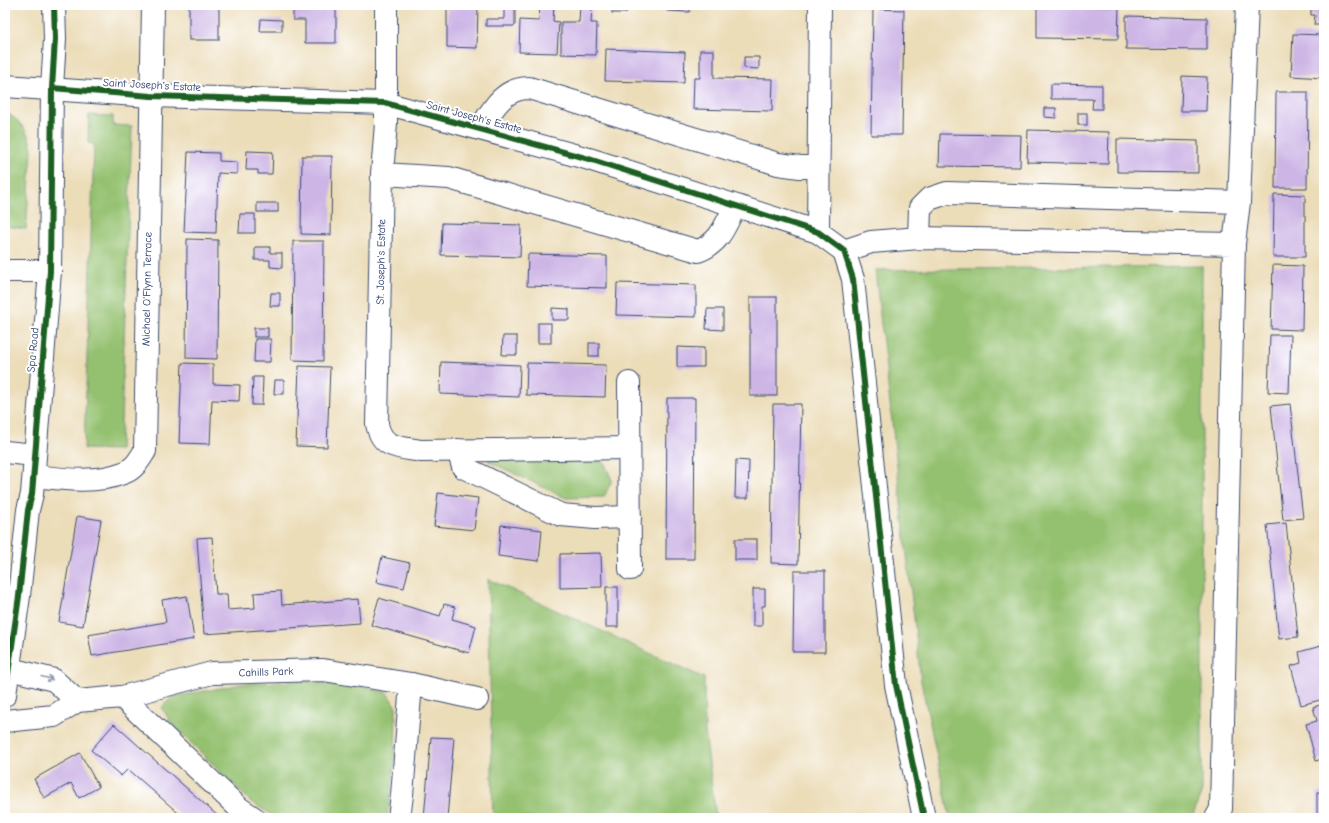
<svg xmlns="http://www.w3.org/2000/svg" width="1329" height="823" font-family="'Comic Neue',sans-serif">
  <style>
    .green { fill: #94c16f; stroke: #587866 }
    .building { fill: #cdb6e6 }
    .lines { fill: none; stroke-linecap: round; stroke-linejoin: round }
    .minor-casing { stroke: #3a496c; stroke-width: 24 }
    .minor { stroke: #fff; stroke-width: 22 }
    .cycleway-casing { stroke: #fff; stroke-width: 8 }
    .cycleway { stroke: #1b5e20; stroke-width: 6 }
    .oneway { stroke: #8d97ae }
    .labels { text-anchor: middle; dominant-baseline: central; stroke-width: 4; stroke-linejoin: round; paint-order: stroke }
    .street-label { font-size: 11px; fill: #1b2f5e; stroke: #fff }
  </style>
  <rect width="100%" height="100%" fill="#fff"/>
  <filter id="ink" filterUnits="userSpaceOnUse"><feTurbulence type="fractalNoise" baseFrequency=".025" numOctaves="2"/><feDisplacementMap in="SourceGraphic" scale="8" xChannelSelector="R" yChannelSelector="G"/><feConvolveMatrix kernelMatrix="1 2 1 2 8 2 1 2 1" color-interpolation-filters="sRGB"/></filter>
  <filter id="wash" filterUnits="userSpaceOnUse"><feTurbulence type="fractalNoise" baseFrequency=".012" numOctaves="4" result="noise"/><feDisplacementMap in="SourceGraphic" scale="16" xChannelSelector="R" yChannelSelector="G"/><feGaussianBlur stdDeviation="0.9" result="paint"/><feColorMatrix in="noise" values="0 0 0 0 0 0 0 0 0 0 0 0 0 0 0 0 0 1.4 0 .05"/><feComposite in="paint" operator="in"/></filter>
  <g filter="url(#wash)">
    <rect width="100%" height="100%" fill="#ecddb9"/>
    <g class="green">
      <path d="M5,112C21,121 30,133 32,151L26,229L5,226Z"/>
      <path d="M89,115L113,116V125L132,126L120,450L84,449L94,144L88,143Z"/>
      <path d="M1202,266V791L1192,818H950L921,681L875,270Z"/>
      <path d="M494,456L604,462L612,480L604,497L566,498L488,461Z"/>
      <path d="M488,579L704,678L705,732L716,818H493Z"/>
      <path d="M299,681L362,686L387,693L396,707L395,764L387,818H277L251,802L170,722L162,707L172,697L242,684Z"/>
    </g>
    <g id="blocks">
      <g class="building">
        <rect x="189" y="5" width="30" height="35"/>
        <path d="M285,5H336V43H305V20H293V10L285,9Z"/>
        <path d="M447,5H478L477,48L447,47Z"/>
        <path d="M540,5H554L553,21L559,22L557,53L519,52L520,20L539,21Z"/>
        <path d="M580,5H592L591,23H597L596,55L561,54V22H579Z"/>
        <rect x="612" y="5" width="14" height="8"/>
        <path d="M646,5H665V9L646,8Z"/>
        <path d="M667,5H690V12L667,11Z"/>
        <rect x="975" y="5" width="30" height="2"/>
        <path d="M1311,5H1324V25H1314L1315,15H1311Z"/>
        <path d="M1037,6L1119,7L1118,39L1037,38Z"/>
        <path d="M504,7H515V26H486V19H504Z"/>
        <path d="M873,9L904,10L902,135H871Z"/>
        <path d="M1126,16L1207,18V50L1126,49Z"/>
        <path d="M261,19L282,20V31H260Z"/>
        <path d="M1293,34L1324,35L1323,78L1291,76Z"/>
        <path d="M606,49L685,52L684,83L605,81Z"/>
        <path d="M700,50H714V78L773,79L772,111L693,109L694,78H700Z"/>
        <path d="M744,57H759V69L744,68Z"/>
        <path d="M1182,76L1207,77L1206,111H1181Z"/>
        <path d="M1051,84L1102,85V109H1092L1093,99H1051Z"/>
        <path d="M1276,92H1308L1307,188H1275Z"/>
        <path d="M1044,108H1056V118L1044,117Z"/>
        <rect x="1078" y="113" width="9" height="12"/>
        <path d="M1028,130L1109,132L1108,164L1027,162Z"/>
        <path d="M940,134L1021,135L1020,167L939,166Z"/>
        <path d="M1117,139L1198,141V173L1117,172Z"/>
        <path d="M247,151L273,152L272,174H258V170H246Z"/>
        <path d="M188,152L219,153V161L237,162V174L218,173L216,233L184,232Z"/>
        <path d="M302,156H332L331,235L301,234Z"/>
        <path d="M1274,194L1305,195V257H1273Z"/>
        <rect x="257" y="203" width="21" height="9"/>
        <path d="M240,214H255V233H239Z"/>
        <path d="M442,223L521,225L520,257L441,255Z"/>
        <path d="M187,239L218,240L217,359L186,358Z"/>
        <path d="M293,241H324L323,361L292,360Z"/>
        <path d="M255,247H270V253H282V268L270,267V260H255Z"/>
        <path d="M528,254L607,256V288L527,286Z"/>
        <path d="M1273,265L1303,266L1302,330L1271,329Z"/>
        <path d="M617,283L696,285V317L616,315Z"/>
        <path d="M271,293H280V306H270Z"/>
        <rect x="750" y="297" width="27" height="99"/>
        <path d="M552,308L569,309V320H552Z"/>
        <path d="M707,309H723V330L706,329Z"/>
        <rect x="538" y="323" width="13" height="20"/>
        <rect x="254" y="328" width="14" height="9"/>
        <path d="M1270,335H1291L1289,393L1268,392Z"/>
        <path d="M503,336H517V355H502Z"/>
        <path d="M255,339H271L270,362H254Z"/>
        <rect x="589" y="343" width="10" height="13"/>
        <path d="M677,347L704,348V367H677Z"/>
        <path d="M441,362L520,365L519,397L440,394Z"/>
        <path d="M182,363L213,364V384L240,385L239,401L212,400L210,444L179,443Z"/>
        <path d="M527,363L606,365L605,397L526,395Z"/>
        <path d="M299,366L330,367L327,447L296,446Z"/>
        <path d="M253,377H263L262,405H252Z"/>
        <path d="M275,380H284V394H274Z"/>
        <path d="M667,398H695L694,559H666Z"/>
        <path d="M773,404H801L798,564L771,563Z"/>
        <path d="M1290,404L1303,518L1283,520L1271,406Z"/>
        <path d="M736,460L749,461L748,498H735Z"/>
        <path d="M438,493L478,498L474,530L434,526Z"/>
        <path d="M77,516L101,520L83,626L59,622Z"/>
        <path d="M1286,523L1298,637L1279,639L1267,525Z"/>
        <path d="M501,525L542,530L539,561L498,556Z"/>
        <path d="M212,537L216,594H227L228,610L255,608L254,593L281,591L282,605L358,599L360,623L204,634L197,538Z"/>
        <rect x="735" y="539" width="22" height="21"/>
        <path d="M601,553L602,587L560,588V554Z"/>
        <path d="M382,557L410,563L404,588L376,582Z"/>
        <path d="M794,571H825V652H793Z"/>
        <rect x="606" y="587" width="12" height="40"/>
        <path d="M753,589H765V606H762V626H753Z"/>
        <path d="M187,596L194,639L92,656L88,635L166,622L162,600Z"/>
        <path d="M379,598L440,616L444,604L455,607L452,619L476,626L469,653L371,625Z"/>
        <path d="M1321,646L1324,658V699L1301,705L1291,666L1301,663L1299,652Z"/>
        <path d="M1324,704V758L1316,761L1306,724L1317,721L1313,707Z"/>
        <path d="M114,724L200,800L220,818H184L128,769L121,776L91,750Z"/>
        <path d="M431,737L454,738L447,818H424Z"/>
        <path d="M80,753L99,787L79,798L71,783L44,798L34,779Z"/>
        <rect x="1317" y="792" width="7" height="26"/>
      </g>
    </g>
  </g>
  <g filter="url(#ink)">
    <use href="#blocks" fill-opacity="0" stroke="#3a496c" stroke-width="1"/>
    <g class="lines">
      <defs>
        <g id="minor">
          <path d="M386,5V123L382,174L377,424C382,449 399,447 421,451L629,448"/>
          <path d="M5,86L151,96L385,103L589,159L818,232L844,251L853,279L896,685L924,818"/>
          <path d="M480,129C492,110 503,88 529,88L778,164L800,167H818"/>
          <path d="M382,174L449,178L698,251C720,243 725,226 735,206"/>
          <path d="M818,232L820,5"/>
          <path d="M919,238L920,208L929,199L947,193L1239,202"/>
          <path d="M1234,244L1239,202L1247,5"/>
          <path d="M844,251L871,242L919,238L1234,244L1221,809L1216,818"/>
          <path d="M5,271H50"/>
          <path d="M629,383L630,569"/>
          <path d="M458,450L463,467L561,515L595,518L630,517"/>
          <path d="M5,452L35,455"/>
          <path d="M34,476C62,479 95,484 123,473C134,470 139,460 145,451L153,5"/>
          <path d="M10,669L54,680L77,701"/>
          <path d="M5,695L19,596L28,510L32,494L50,271L52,88L55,39L54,5"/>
          <path d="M122,697L212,673L323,670L411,684L477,699"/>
          <path d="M5,721L54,716L77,701L122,697L239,808L254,818"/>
          <path d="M399,818L402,795L411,684"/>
        </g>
      </defs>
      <use href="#minor" class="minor-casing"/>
      <use href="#minor" class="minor"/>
      <defs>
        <g id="cycleway">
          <path d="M52,88L151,96L385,103L589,159L818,232L844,251L853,279L896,685L924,818"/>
          <path d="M5,695L19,596L28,510L32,494L50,271L52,88L55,39L54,5"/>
        </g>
      </defs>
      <use href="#cycleway" class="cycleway-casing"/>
      <use href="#cycleway" class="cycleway"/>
    </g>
    <defs><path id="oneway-shaft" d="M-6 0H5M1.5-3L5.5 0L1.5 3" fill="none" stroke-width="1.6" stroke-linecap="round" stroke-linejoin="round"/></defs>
    <use class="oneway" href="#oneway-shaft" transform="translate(47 678) rotate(15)"/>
  </g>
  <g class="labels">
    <g class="street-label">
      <text transform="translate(152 85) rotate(3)">Saint Joseph's Estate</text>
      <text transform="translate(474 117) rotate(15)">Saint Joseph's Estate</text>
      <text transform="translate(381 262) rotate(-89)">St. Joseph's Estate</text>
      <text transform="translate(147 289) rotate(-89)">Michael O'Flynn Terrace</text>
      <text transform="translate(33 350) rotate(-85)">Spa Road</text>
      <text transform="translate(266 672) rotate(-2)">Cahills Park</text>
    </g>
  </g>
  <rect width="1329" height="823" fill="none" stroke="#fff" stroke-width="20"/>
</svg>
